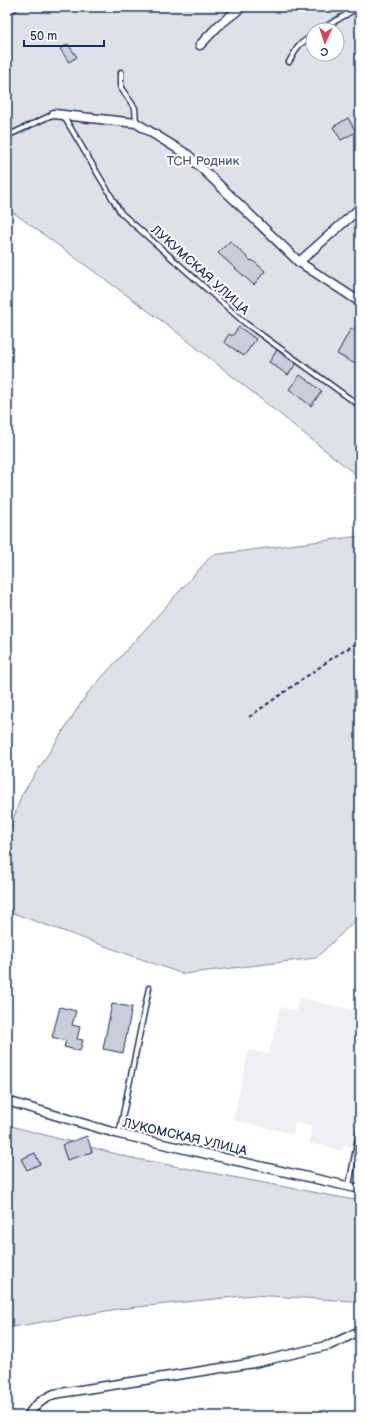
<svg xmlns="http://www.w3.org/2000/svg" width="367" height="1423" font-family="'Balsamiq Sans',sans-serif">
  <style>
    .built { fill: #eff0f4 }
    .green { fill: #dee1e7; stroke: #7c88a2; fill-rule: evenodd }
    .building { fill: #caceda; stroke: #1b2f5e }
    .lines { fill: none; stroke-linecap: round; stroke-linejoin: round }
    .service-casing { stroke: #1b2f5e; stroke-width: 7 }
    .minor-casing { stroke: #1b2f5e; stroke-width: 11 }
    .path { stroke: #1b2f5e; stroke-width: 2; stroke-dasharray: 4 3; stroke-linecap: butt }
    .service { stroke: #fff; stroke-width: 4 }
    .minor { stroke: #fff; stroke-width: 8 }
    .labels { text-anchor: middle; dominant-baseline: central; stroke-width: 4; stroke-linejoin: round; paint-order: stroke }
    .park-label { font-size: 13px; fill: #4c5c80; stroke: #fff }
    .street-label { font-size: 13px; fill: #1b2f5e; stroke: #fff }
  </style>
  <rect width="100%" height="100%" fill="#fff"/>
  <filter id="ink" filterUnits="userSpaceOnUse"><feTurbulence type="fractalNoise" baseFrequency=".025" numOctaves="2"/><feDisplacementMap in="SourceGraphic" scale="8" xChannelSelector="R" yChannelSelector="G"/><feConvolveMatrix kernelMatrix="1 2 1 2 8 2 1 2 1" color-interpolation-filters="sRGB"/></filter>
  <g filter="url(#ink)">
    <path class="built" d="M299,998L357,1011L360,998V1149L344,1145L342,1151L309,1143L312,1127L295,1123L293,1134L233,1120L249,1050L269,1054L280,1007L296,1011Z"/>
    <g class="green">
      <path d="M7,7H360V478L173,329L7,208ZM313,30H337V54H313Z"/>
      <path d="M360,536V916L316,958L183,974L7,911V839L21,796L87,694L212,555Z"/>
      <path d="M7,1125L132,1158L360,1201V1304L354,1301L253,1295L118,1309L7,1328Z"/>
    </g>
    <g class="building">
      <path d="M68,44L77,57L69,62L60,49Z"/>
      <path d="M348,118L356,132L341,140L333,127Z"/>
      <path d="M230,241L251,261L252,260L265,271L254,285L218,253Z"/>
      <path d="M239,327L256,339L244,356L224,342L229,334L232,336Z"/>
      <path d="M351,328L360,333V358L357,365L337,354Z"/>
      <path d="M277,350L296,364L288,375L269,362Z"/>
      <path d="M300,375L322,391L311,406L289,389Z"/>
      <path d="M112,1004L132,1007L123,1053L103,1049Z"/>
      <path d="M60,1007L76,1011L72,1025L80,1027L77,1039L83,1040L80,1051L64,1047L66,1041L52,1037Z"/>
      <path d="M87,1136L92,1152L67,1160L62,1145Z"/>
      <path d="M35,1153L40,1164L27,1170L21,1159Z"/>
    </g>
    <g class="lines">
      <defs>
        <g id="service">
          <path d="M7,14L16,7"/>
          <path d="M320,30L359,7"/>
          <path d="M289,62L299,45L313,35"/>
          <path d="M121,72V88L135,108L136,123"/>
          <path d="M63,115L121,213L245,323L360,406"/>
          <path d="M7,136L54,114"/>
          <path d="M119,1134L149,988"/>
          <path d="M349,1186L360,1127"/>
        </g>
        <g id="minor">
          <path d="M200,45L219,25L242,7"/>
          <path d="M54,114L136,123L188,155L299,262L360,302"/>
          <path d="M299,262L360,208"/>
          <path d="M7,1101L119,1134L360,1189"/>
          <path d="M28,1416C34,1405 42,1400 54,1394L254,1363L330,1345L360,1331"/>
        </g>
      </defs>
      <use href="#service" class="service-casing"/>
      <use href="#minor" class="minor-casing"/>
      <path class="path" d="M249,717L334,657L360,641"/>
      <use href="#service" class="service"/>
      <use href="#minor" class="minor"/>
    </g>
  </g>
  <g class="labels">
    <g class="park-label">
      <text x="203" y="161">ТСН Родник</text>
    </g>
    <g class="street-label">
      <text transform="translate(200 270) rotate(42)">ЛУКУМСКАЯ УЛИЦА</text>
      <text transform="translate(185 1137) rotate(13)">ЛУКОМСКАЯ УЛИЦА</text>
    </g>
  </g>
  <rect width="367" height="1423" fill="none" stroke="#fff" stroke-width="24"/>
  <rect x="12" y="12" width="343" height="1399" fill="none" stroke="#1b2f5e" stroke-width="1.5" filter="url(#ink)"/>
  <g transform="translate(325 42) rotate(183)"><circle r="19" fill="#ffffff" stroke="#a4acbf"/>
  <path d="M0-3L7 15L0 10L-7 15Z" fill="#d1495b"/>
  <text y="-6" font-size="11" font-weight="bold" text-anchor="middle" fill="#1b2f5e">С</text>
  </g>
  <path d="M24 40v6h80v-6" fill="none" stroke="#1b2f5e" stroke-width="2"/>
  <text x="30" y="40" font-size="12" fill="#1b2f5e" stroke="#ffffff" stroke-width="3" paint-order="stroke">50 m</text>
</svg>
